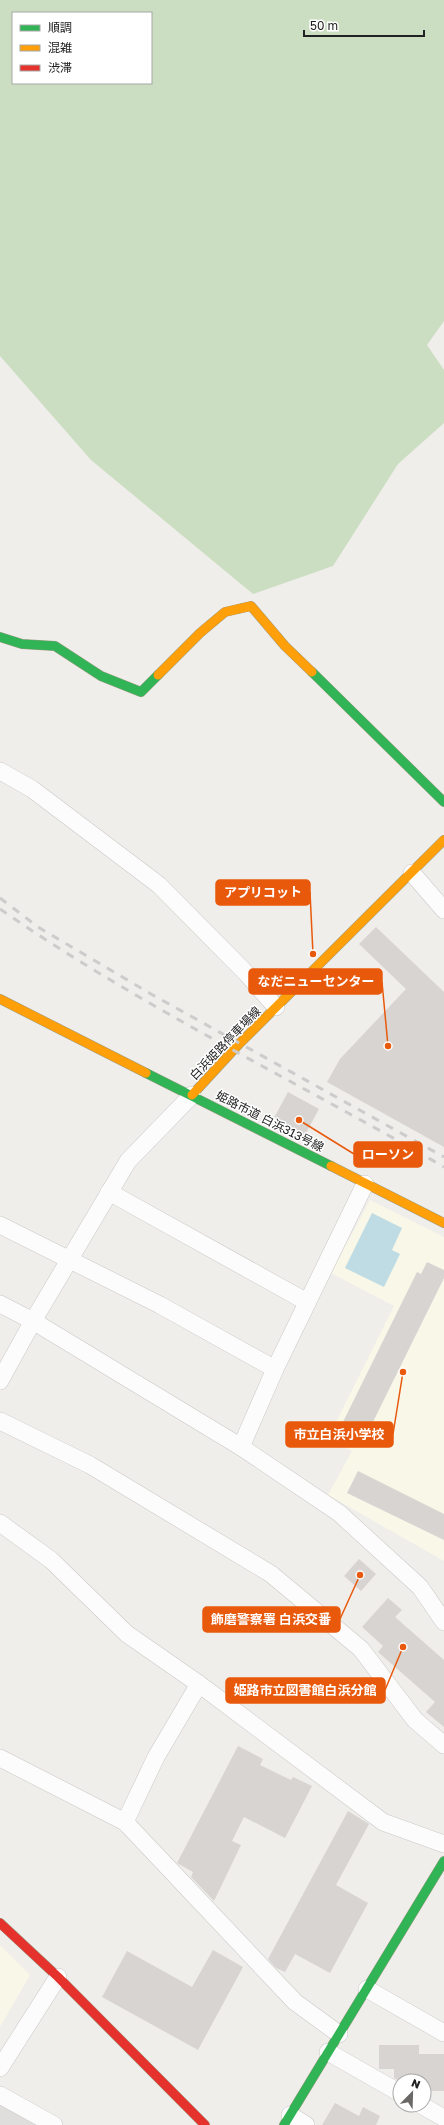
<svg xmlns="http://www.w3.org/2000/svg" width="444" height="2125" font-family="'Golos Text','Noto Sans JP',sans-serif">
  <style>
    .residential { fill: #dfdedc }
    .education { fill: #f8f7e8 }
    .forest { fill: #cbdec1; fill-rule: evenodd }
    .water { fill: #bfdbe3 }
    .building { fill: #d7d4d2 }
    .lines { fill: none; stroke-linecap: round; stroke-linejoin: round }
    .street-casing { stroke: #c9c8c7; stroke-width: 18 }
    .fast-casing { stroke: #999a82; stroke-width: 10 }
    .slow-casing { stroke: #999a82; stroke-width: 10 }
    .jam-casing { stroke: #999a82; stroke-width: 10 }
    .street { stroke: #fdfcfc; stroke-width: 17 }
    .fast { stroke: #30b455; stroke-width: 9 }
    .slow { stroke: #ff9f0a; stroke-width: 9 }
    .jam { stroke: #e5322d; stroke-width: 9 }
    .rail { stroke: #ccc; stroke-width: 3; stroke-dasharray: 8 8; stroke-linecap: butt }
    .labels { text-anchor: middle; dominant-baseline: central; stroke-width: 3; stroke-linejoin: round; paint-order: stroke }
    .street-label { font-size: 12px; fill: #222; stroke: #fff }
    .leader { fill: none; stroke: #e8590c; stroke-width: 1.5 }
    .callout-dot { fill: #e8590c; stroke: #fff; stroke-width: 1.5 }
    .callout { fill: #e8590c; stroke: #e8590c; stroke-width: 1.5 }
    .callout-label { font-size: 13px; text-anchor: middle; font-weight: bold; fill: #fff }
  </style>
  <rect width="100%" height="100%" fill="#f0eeeb"/>
  <path class="residential" d="M0,2098L44,2125H0Z"/>
  <g class="education">
    <path d="M370,1200L444,1237V1561L328,1495L352,1451L328,1438L394,1306L331,1273Z"/>
    <path d="M0,1945L30,1975L0,2027Z"/>
  </g>
  <path class="forest" d="M0,0H444V321L427,345L444,370V423L398,464L333,566L253,594L91,460L0,356ZM13,13H151V83H13Z"/>
  <path class="water" d="M372,1213L402,1228L392,1250L400,1254L384,1287L345,1268Z"/>
  <g class="building">
    <path d="M376,927L444,992V1147L327,1082L340,1059L406,989L359,944Z"/>
    <path d="M288,1092L319,1109L305,1135L274,1118Z"/>
    <path d="M427,1262L444,1270V1278L367,1434L343,1422L417,1272L421,1274Z"/>
    <path d="M358,1471L444,1514V1540L347,1493Z"/>
    <path d="M359,1559L376,1574L361,1591L344,1576Z"/>
    <path d="M388,1598L402,1610L395,1617L444,1660V1727L426,1712L435,1702L378,1652L383,1646L362,1627Z"/>
    <path d="M238,1746L263,1759L260,1765L291,1780L293,1777L312,1786L285,1838L244,1817L232,1841L241,1845L214,1901L191,1877L193,1872L177,1863Z"/>
    <path d="M348,1811L369,1824L336,1885L368,1903L330,1973L295,1954L285,1972L276,1968L268,1959Z"/>
    <path d="M213,1950L243,1967L198,2050L102,1997L127,1951L192,1987Z"/>
    <path d="M379,2045H419V2054H444V2091H424V2081H399L394,2078V2069H379Z"/>
    <path d="M335,2103L359,2116L363,2107L380,2116L376,2125H322Z"/>
  </g>
  <g class="lines">
    <defs>
      <g id="street">
        <path d="M0,771L32,789L159,885L246,973L276,1007"/>
        <path d="M412,873L444,910"/>
        <path d="M109,1192L307,1302"/>
        <path d="M0,1225L160,1305L275,1369"/>
        <path d="M0,1304L33,1321L241,1447L339,1513L420,1587L444,1622"/>
        <path d="M0,1381L33,1321L128,1161L192,1095"/>
        <path d="M0,1421L90,1465L271,1574L361,1649L415,1720L444,1745"/>
        <path d="M241,1447L275,1369L365,1184"/>
        <path d="M0,1523L51,1560L127,1634L199,1684L383,1822L444,1844"/>
        <path d="M0,1758L125,1822L295,2002L339,2034"/>
        <path d="M125,1822L156,1757L199,1684"/>
        <path d="M367,1989L444,2033"/>
        <path d="M328,2052L400,2093"/>
        <path d="M0,2068L58,1977"/>
        <path d="M0,2095L54,2125"/>
        <path d="M421,2105L444,2118"/>
        <path d="M290,2115L306,2125"/>
      </g>
      <g id="fast">
        <path d="M0,637L22,644L55,646L101,676L141,692L158,675"/>
        <path d="M312,672L444,802"/>
        <path d="M146,1073L331,1166"/>
        <path d="M284,2125L444,1861"/>
      </g>
      <g id="slow">
        <path d="M158,675L200,633L225,612L251,606L285,646L312,672"/>
        <path d="M0,999L146,1073"/>
        <path d="M192,1095L239,1044L444,840"/>
        <path d="M331,1166L444,1223"/>
      </g>
      <path id="jam" d="M0,1923L58,1977L205,2125"/>
    </defs>
    <use href="#street" class="street-casing"/>
    <use href="#fast" class="fast-casing"/>
    <use href="#slow" class="slow-casing"/>
    <use href="#jam" class="jam-casing"/>
    <use href="#street" class="street"/>
    <use href="#fast" class="fast"/>
    <use href="#slow" class="slow"/>
    <use href="#jam" class="jam"/>
    <g class="rail">
      <path d="M0,898L38,927L151,994L444,1157"/>
      <path d="M0,909C141,1007 296,1081 444,1167"/>
    </g>
  </g>
  <g class="labels">
    <g class="street-label">
      <text transform="translate(225 1043) rotate(-46)">白浜姫路停車場線</text>
      <text transform="translate(270 1121) rotate(27)">姫路市道 白浜313号線</text>
    </g>
  </g>
  <path class="leader" d="M313 954L310 892M388 1046L382 982M299 1120L354 1154M403 1372L393 1434M360 1575L340 1619M403 1647L385 1690"/>
  <g class="callout-dot">
    <circle cx="313" cy="954" r="4"/>
    <circle cx="388" cy="1046" r="4"/>
    <circle cx="299" cy="1120" r="4"/>
    <circle cx="403" cy="1372" r="4"/>
    <circle cx="360" cy="1575" r="4"/>
    <circle cx="403" cy="1647" r="4"/>
  </g>
  <g class="callout">
    <rect x="216" y="880" width="94" height="25" rx="4"/>
    <rect x="249" y="969" width="133" height="25" rx="4"/>
    <rect x="354" y="1142" width="68" height="25" rx="4"/>
    <rect x="286" y="1422" width="107" height="25" rx="4"/>
    <rect x="203" y="1607" width="137" height="25" rx="4"/>
    <rect x="226" y="1678" width="159" height="25" rx="4"/>
  </g>
  <g class="callout-label">
    <text x="263" y="897">アプリコット</text>
    <text x="316" y="986">なだニューセンター</text>
    <text x="388" y="1159">ローソン</text>
    <text x="339" y="1439">市立白浜小学校</text>
    <text x="271" y="1624">飾磨警察署 白浜交番</text>
    <text x="305" y="1695">姫路市立図書館白浜分館</text>
  </g>
  <rect x="12" y="12" width="140" height="72" fill="#ffffff" stroke="#a7a7a7"/>
  <rect x="20" y="25" width="20" height="6" fill="#30b455" stroke="#a7a7a7"/>
  <text x="48" y="32" font-size="12" fill="#222222">順調</text>
  <rect x="20" y="45" width="20" height="6" fill="#ff9f0a" stroke="#a7a7a7"/>
  <text x="48" y="52" font-size="12" fill="#222222">混雑</text>
  <rect x="20" y="65" width="20" height="6" fill="#e5322d" stroke="#a7a7a7"/>
  <text x="48" y="72" font-size="12" fill="#222222">渋滞</text>
  <g transform="translate(412 2093) rotate(23)"><circle r="19" fill="#ffffff" stroke="#a7a7a7"/>
  <path d="M0-3L7 15L0 10L-7 15Z" fill="#6a6968"/>
  <text y="-6" font-size="11" font-weight="bold" text-anchor="middle" fill="#222222">N</text>
  </g>
  <path d="M304 30v6h120v-6" fill="none" stroke="#222222" stroke-width="2"/>
  <text x="310" y="30" font-size="12" fill="#222222" stroke="#ffffff" stroke-width="3" paint-order="stroke">50 m</text>
</svg>
